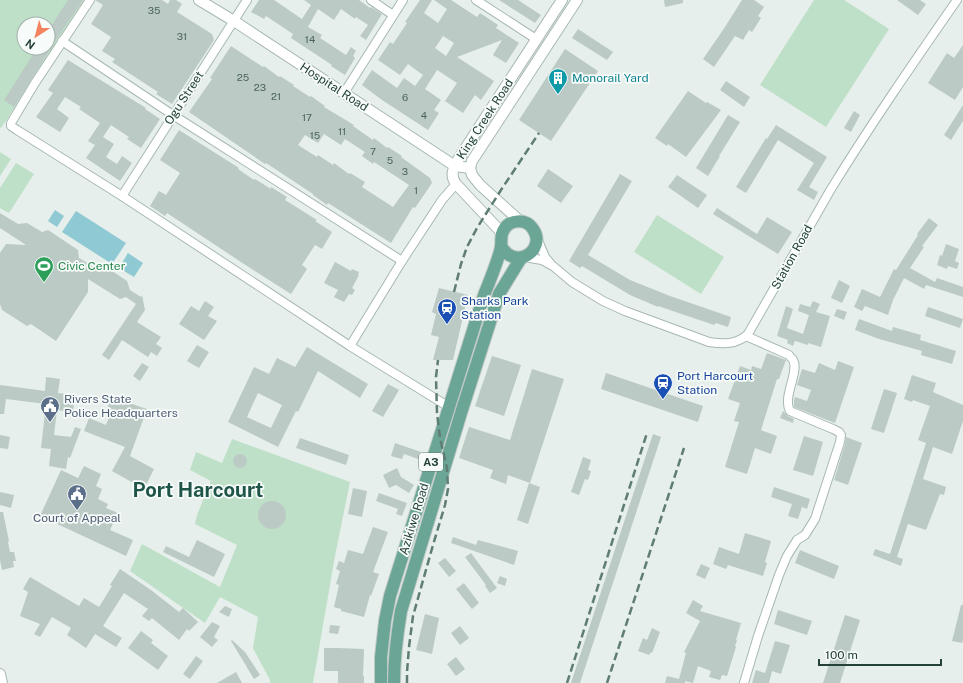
<svg xmlns="http://www.w3.org/2000/svg" width="963" height="683" font-family="'Public Sans',sans-serif">
  <style>
    .green { fill: #bfe0c8; fill-rule: evenodd }
    .water { fill: #8ec9d4 }
    .building { fill: #bbcac4; fill-rule: evenodd }
    .lines { fill: none; stroke-linecap: round; stroke-linejoin: round }
    .minor-casing { stroke: #a8b8b2; stroke-width: 10 }
    .tertiary-casing { stroke: #a8b8b2; stroke-width: 12 }
    .primary-casing { stroke: #c2cac8; stroke-width: 14 }
    .minor { stroke: #fff; stroke-width: 8 }
    .tertiary { stroke: #fff; stroke-width: 10 }
    .primary { stroke: #6aa596; stroke-width: 12 }
    .rail { stroke: #5f7d75; stroke-width: 2.5; stroke-dasharray: 8 4; stroke-linecap: butt }
    .labels { text-anchor: middle; dominant-baseline: central; stroke-width: 3.5; stroke-linejoin: round; paint-order: stroke }
    .number-label { font-size: 10px; fill: #4a645c }
    .shield { fill: #f7fbf9; stroke: #637a73; stroke-width: 1 }
    .shield-label { font-size: 11px; font-weight: bold; fill: #24423a }
    .culture-label { font-size: 12px; fill: #0d838f; stroke: #f7fbf9; text-anchor: start }
    .street-label { font-size: 12px; fill: #24423a; stroke: #f7fbf9 }
    .leisure-label { font-size: 12px; fill: #27864d; stroke: #f7fbf9; text-anchor: start }
    .transit-label { font-size: 12px; fill: #164399; stroke: #f7fbf9; text-anchor: start }
    .service-label { font-size: 12px; fill: #4e5e75; stroke: #f7fbf9; text-anchor: start }
    .town-label { font-size: 20px; font-weight: bold; fill: #1f5548; stroke: #f7fbf9 }
  </style>
  <rect width="100%" height="100%" fill="#e6efeb"/>
  <g class="green">
    <path d="M0,0H84L1,128L0,127ZM24,24H48V48H24Z"/>
    <path d="M814,0H844L889,29L826,127L760,85Z"/>
    <path d="M0,152L11,159L0,176Z"/>
    <path d="M16,163L34,174L9,213L0,208V188Z"/>
    <path d="M657,215L724,257L701,294L634,252Z"/>
    <path d="M232,439L350,482L335,556L313,683H270V680L253,648L258,617L220,597L205,623L130,571L142,544L220,587L237,545L195,524L197,515L211,481L190,470L196,452L222,463Z"/>
  </g>
  <g class="water">
    <path d="M55,210L64,216L57,227L48,221Z"/>
    <path d="M76,211L126,243L112,264L62,232Z"/>
    <path d="M128,253L143,263L134,277L119,268Z"/>
  </g>
  <g class="building">
    <path d="M68,0H83L57,38L14,107L4,100L37,48H48V31Z"/>
    <path d="M95,0H162L168,4L170,0H176L182,4L177,12L212,34L214,40L172,104L156,94L158,92L112,62L115,59L102,51L111,37L91,24L103,5Z"/>
    <path d="M259,0H274L302,19L311,5L304,0H359L370,8L371,7L382,14L366,40L360,36L368,25L356,17L355,19L341,9L334,20L318,9L308,27L322,35L320,38L346,55L351,47L356,51L353,56L355,58L345,75L331,66L332,65L291,38L293,34L266,16L264,19L251,12Z"/>
    <path d="M420,0H432L424,13L438,23L447,9L434,0H451L477,17L480,13L498,25L496,28L519,43L506,63L493,55L502,40L457,57L494,81L481,100L475,95L463,113L445,101L457,83L437,70L425,89L441,100L434,110L439,113L428,130L382,100L362,85L372,70L397,88L404,78L415,86L423,75L408,64L400,75L378,60L390,42L393,44L407,23L405,22ZM443,36L454,43L446,56L435,48Z"/>
    <path d="M499,0H518L541,15L535,23Z"/>
    <path d="M664,0H683V3L665,7Z"/>
    <path d="M742,0H754L764,7L758,16L761,18L752,32L749,30L743,40L735,36L714,67L703,59L723,30Z"/>
    <path d="M897,0H920L926,4L918,15Z"/>
    <path d="M578,29L613,52L607,60L572,38Z"/>
    <path d="M963,45V87L955,100L928,83L947,53L954,58Z"/>
    <path d="M231,46L263,67L264,66L279,77L280,76L294,85L293,86L310,97L311,96L325,106L324,107L354,125L353,126L373,140L374,138L387,148L388,147L402,156L401,157L430,178L432,183L415,208L413,207L391,243L328,203L327,205L313,195V194L266,163L265,164L189,112L212,79L210,78ZM324,134L341,145L345,139L365,152L362,156L373,164L374,162L409,185L393,207L362,187L365,182L350,173L349,174L334,163L333,165L318,155L317,157L298,145L305,135L318,143Z"/>
    <path d="M565,49L598,71L551,141L519,120Z"/>
    <path d="M68,60L146,108L145,109L160,119L141,148L127,139L129,137L111,125L103,137L114,144L106,157L117,164L122,156L132,163L120,181L86,158L95,145L88,141L100,123L79,109L81,107L65,97L57,109L69,118L60,132L36,117L53,93L48,90Z"/>
    <path d="M726,81L750,97L744,107L720,90Z"/>
    <path d="M688,91L706,103L707,102L721,110L686,157L668,144L667,146L655,138Z"/>
    <path d="M963,105V121L951,140L944,135Z"/>
    <path d="M854,111L860,115L851,132L844,128Z"/>
    <path d="M728,115L740,122L719,156H720L708,176L696,168Z"/>
    <path d="M776,125L827,157L809,187L818,192L814,200L797,190L814,163L778,140L746,193L736,187L766,138L767,139Z"/>
    <path d="M179,130L239,168L238,169L254,180L255,179L271,189V187L287,197L285,200L317,220L315,221L332,232L322,249L315,245L302,265L307,269L291,294L244,264L167,213L165,216L150,206L159,191L166,195L180,173L160,160Z"/>
    <path d="M548,169L573,186L561,203L537,186Z"/>
    <path d="M620,174L632,181L588,255L630,280L670,296L731,317L728,327L716,323L714,325L658,306V307L630,295L582,266L580,268L569,261Z"/>
    <path d="M677,175L707,195L698,208L668,187Z"/>
    <path d="M717,208L757,234L767,217L792,232L778,254L713,214Z"/>
    <path d="M0,213L18,224L27,223L42,232L48,230L78,250L79,258L92,266L100,263L127,281L130,290L141,297L142,295L145,310L137,322L161,337L156,344L162,348L157,356L151,352L148,357L122,340L109,360L102,355L136,304L126,297L120,299L88,279V292L56,341L31,324L27,326L2,310L0,304V253L6,244L26,245L0,228Z"/>
    <path d="M929,218L938,225L922,246L924,247L910,268L935,282L937,278L963,287V297L926,285L924,289L904,278L893,300L888,315L865,306L862,311L854,307L862,289L880,297L894,269L896,270L918,235L917,234Z"/>
    <path d="M946,244L959,249L955,261L959,263L957,269L948,266L947,269L937,265L940,255L942,256Z"/>
    <path d="M335,262L351,271L352,269L359,272L358,275H359L352,288L355,290L352,295L349,294L344,302L334,297L338,290L324,283Z"/>
    <path d="M839,280L850,286L842,303L831,298Z"/>
    <path d="M439,288L468,295L453,360H433L439,337L431,335L436,314L432,312Z"/>
    <path d="M205,301L214,307L208,316L217,321L204,340L179,324L191,306L199,311Z"/>
    <path d="M813,301L820,304L816,312L830,316L821,347L808,343V345L795,341L793,346L787,343L788,340L777,336L786,306L793,309L787,328L803,334L809,315L798,311L800,304L810,307Z"/>
    <path d="M928,307L963,319L960,328L925,316Z"/>
    <path d="M837,309L847,312L844,320L834,316Z"/>
    <path d="M859,319L892,331L893,327L921,335L920,340L956,351L952,364L921,355L922,351L879,339L855,330Z"/>
    <path d="M197,345L209,352L199,368L187,361Z"/>
    <path d="M307,347L368,384L360,398L318,371L298,412L296,411L278,447L228,422L254,367L269,374L277,358L295,367ZM258,393L282,405L271,428L247,417Z"/>
    <path d="M767,353L786,360L779,379H777L761,430L777,436L771,454L755,448L747,474L725,467L739,422L734,421L740,403L728,399L740,366L751,370L752,366L761,369Z"/>
    <path d="M492,356L521,365L504,416L475,406Z"/>
    <path d="M838,361L854,367L835,423L794,407V400L795,397L807,401L811,390L797,385L802,369L815,373L819,363L835,370Z"/>
    <path d="M142,363L149,367L140,381L133,376Z"/>
    <path d="M532,369L564,379L530,483L508,475L506,484L490,478L493,470L459,458L469,427L510,440Z"/>
    <path d="M606,373L703,406L698,422L601,389Z"/>
    <path d="M912,375L936,383L933,392L963,405V421L952,454L933,447L923,479L946,487L944,495L940,494L926,530L908,524L897,557L903,559L901,566L873,555L875,549L890,554L926,443L918,440L930,406L913,400L912,402L904,399Z"/>
    <path d="M46,377L60,379L58,393L75,395L73,412L57,410L54,435L71,437L75,427L81,429L70,458L68,457L66,469L49,466L51,449L41,448L46,404L6,399L4,414H0V385L45,391Z"/>
    <path d="M388,384L399,390L383,417L372,411Z"/>
    <path d="M884,389L897,393L884,433L871,429Z"/>
    <path d="M111,397L147,409L130,456L154,469L144,489L112,471L125,447L84,431L89,418L106,425L112,409L108,407Z"/>
    <path d="M783,411L788,416L794,419L793,423L780,418Z"/>
    <path d="M653,434L661,437L580,683H571Z"/>
    <path d="M0,435L10,437L8,449L0,448Z"/>
    <path d="M804,436L823,442L813,476L793,470Z"/>
    <path d="M846,437L862,443L848,485L834,480L845,444Z"/>
    <path d="M300,438L349,455L346,465L296,448Z"/>
    <path d="M395,443L421,452L418,459L404,454L402,459L391,456Z"/>
    <circle cx="240" cy="461" r="7"/>
    <path d="M583,457L591,460L588,470L591,471L588,480L585,479L579,495L571,492Z"/>
    <path d="M84,466L101,474L96,486L102,489L98,499L108,504L106,508L118,513L110,530L133,540L126,556L40,516L61,470L78,478Z"/>
    <path d="M397,468L401,477L414,485L409,493L396,485L389,488L383,475Z"/>
    <path d="M529,483L540,487L528,524L517,520Z"/>
    <path d="M774,487L810,499L807,509L802,507L798,519L788,516L792,504L771,497Z"/>
    <path d="M353,488L367,491L362,517L348,514Z"/>
    <path d="M0,492L14,495L11,508L0,505Z"/>
    <path d="M379,493L407,503L402,516L396,514L398,509L376,501Z"/>
    <circle cx="272" cy="515" r="14"/>
    <path d="M0,512H3L9,541L8,542L10,552H14L16,561H13L14,567L2,570L0,560Z"/>
    <path d="M373,527L388,532L373,572L379,574L371,596L370,595L364,617L341,611V609L334,607L339,585L336,584L340,571L336,569L339,561L344,563L348,550L363,554Z"/>
    <path d="M745,533L771,541L765,562L767,563L763,576L728,565L726,569L713,564L719,547L739,554Z"/>
    <path d="M453,537L476,545L478,540L518,551L514,565L451,543Z"/>
    <path d="M197,540L225,554L214,577L163,552L166,546L189,557Z"/>
    <path d="M800,550L839,566L834,579L795,563Z"/>
    <path d="M471,553L497,588L490,593L485,586L486,585L465,557Z"/>
    <path d="M445,558L456,571L449,577L438,563Z"/>
    <path d="M701,564L710,568L705,579L696,575Z"/>
    <path d="M120,569L151,590L179,612L183,608L198,622L189,631L187,629L179,640L152,618L149,621L142,616L148,609L124,593L103,626L122,638L116,647L95,634L86,648L67,635L71,628L52,617L40,637L34,634L40,624L20,616L28,592L23,589L30,577L79,606L84,598L99,607L112,586L110,585Z"/>
    <path d="M500,576L507,579L505,586L497,583Z"/>
    <path d="M464,583L479,603L472,609L456,589Z"/>
    <path d="M693,600L703,606L700,611L741,623L736,640H737L735,646L736,647L727,676L722,675L720,680L709,677L711,671L698,666L693,683L685,681V683H665L667,676L679,679L686,653L684,652L700,621L686,613Z"/>
    <path d="M961,605H963V640L962,643L952,641Z"/>
    <path d="M225,606L232,609L229,617L219,612Z"/>
    <path d="M778,610L812,621L807,635L774,624Z"/>
    <path d="M425,614L439,618L432,654L416,650Z"/>
    <path d="M845,615L860,620L840,683H823Z"/>
    <path d="M212,622L220,626L214,637L218,640L212,647L200,637Z"/>
    <path d="M330,625L340,626L338,634L329,633Z"/>
    <path d="M460,626L469,638L460,645L451,633Z"/>
    <path d="M652,628L660,632L652,653L651,652L649,655L638,651L643,638L647,640Z"/>
    <path d="M141,631L153,640L151,643L168,656L158,670L128,648Z"/>
    <path d="M232,640L245,652L260,675L254,679L246,666H247L245,664L231,641Z"/>
    <path d="M775,641L790,645L781,674L772,671L769,683H752L756,670L765,673Z"/>
    <path d="M324,648H338L364,649L363,676H364V683H338V671H324Z"/>
    <path d="M196,656L203,661L190,679L183,674Z"/>
    <path d="M456,657L465,669L456,676L447,664Z"/>
    <path d="M236,672L242,683H217Z"/>
  </g>
  <g class="lines">
    <defs>
      <g id="minor">
        <path d="M90,0L35,83L11,123V126L17,130L122,196L350,346L449,407"/>
        <path d="M371,0L393,15"/>
        <path d="M476,0L536,39"/>
        <path d="M62,41L173,115L402,261"/>
        <path d="M344,93L403,0"/>
        <path d="M122,196L247,0"/>
        <path d="M537,238L545,257L550,263"/>
        <path d="M524,257L542,260L553,266L572,282L603,301L625,311L709,342C723,344 737,345 748,334C776,286 803,237 831,189C871,124 914,62 957,0"/>
        <path d="M350,346L402,261L442,200L456,184"/>
        <path d="M744,683L758,636L779,575L787,556L797,540L805,535L815,519L840,442L841,435L839,432L833,429L790,411C782,397 800,371 793,360C792,358 790,357 789,355L746,336"/>
      </g>
      <g id="tertiary">
        <path d="M199,0L234,21L455,166L470,168"/>
        <path d="M521,222L480,185L472,175L470,168L472,161L577,0"/>
        <path d="M502,233L456,184C449,174 454,168 459,158L562,0"/>
        <path d="M0,674L2,683"/>
      </g>
      <g id="primary">
        <path d="M381,683V657L385,621L390,596L484,295C489,283 494,270 498,258C499,254 501,250 501,246C502,240 500,237 503,231C509,219 526,218 533,229C547,249 516,272 501,246"/>
        <path d="M394,683C394,658 397,635 401,611L461,413L499,294L521,258"/>
      </g>
    </defs>
    <use href="#minor" class="minor-casing"/>
    <use href="#tertiary" class="tertiary-casing"/>
    <use href="#primary" class="primary-casing"/>
    <use href="#minor" class="minor"/>
    <use href="#tertiary" class="tertiary"/>
    <use href="#primary" class="primary"/>
    <g class="rail">
      <path d="M454,292L461,264L467,247L477,228L501,190L539,133"/>
      <path d="M407,683V672L409,647L413,616L433,545L445,505L448,489L447,468L440,438L437,413L436,377L438,360"/>
      <path d="M567,683L647,433"/>
      <path d="M607,683L684,448"/>
    </g>
  </g>
  <defs>
    <symbol id="building-pin" viewBox="-11 -11 22 30"><path d="M0 17L-7.5 6A9.5 9.5 0 1 1 7.5 6Z" fill="#0f9aa8" stroke="#f7fbf9"/><path d="M-4-6H4V6H1V3H-1V6H-4ZM-2.5-4.3h1.7v1.8h-1.7ZM.8-4.3h1.7v1.8H.8ZM-2.5-1h1.7V.8h-1.7ZM.8-1h1.7V.8H.8Z" fill="#fff"/></symbol>
    <symbol id="stadium-pin" viewBox="-11 -11 22 30"><path d="M0 17L-7.5 6A9.5 9.5 0 1 1 7.5 6Z" fill="#2e9e5b" stroke="#f7fbf9"/><path d="M0-5a6.5 5 0 1 0 0 10a6.5 5 0 1 0 0-10ZM-3.5-1.8h7v3.6h-7Z" fill="#fff"/></symbol>
    <symbol id="station-pin" viewBox="-11 -11 22 30"><path d="M0 17L-7.5 6A9.5 9.5 0 1 1 7.5 6Z" fill="#1a4fb4" stroke="#f7fbf9"/><path d="M-3-6H3Q5-6 5-4V2Q5 4 3 4L4.5 6H3L1.5 4h-3L-3 6H-4.5L-3 4Q-5 4-5 2V-4Q-5-6-3-6ZM-3.5-4v3h7v-3ZM-3.5 1v1.5H-2V1ZM2 1v1.5H3.5V1Z" fill="#fff"/></symbol>
    <symbol id="civic-pin" viewBox="-11 -11 22 30"><path d="M0 17L-7.5 6A9.5 9.5 0 1 1 7.5 6Z" fill="#5c6f8a" stroke="#f7fbf9"/><path d="M-.6-6.5H3V-4.5H.6V-3L4-1V1h2V6H-6V1h2V-1L-.6-3ZM-1.2 2.5V6h2.4V2.5Z" fill="#fff"/></symbol>
  </defs>
  <g fill-rule="evenodd">
    <use href="#building-pin" x="547" y="67" width="22" height="30"/>
    <use href="#stadium-pin" x="33" y="255" width="22" height="30"/>
    <use href="#station-pin" x="436" y="297" width="22" height="30"/>
    <use href="#station-pin" x="652" y="372" width="22" height="30"/>
    <use href="#civic-pin" x="39" y="395" width="22" height="30"/>
    <use href="#civic-pin" x="66" y="483" width="22" height="30"/>
  </g>
  <g class="labels">
    <g class="number-label">
      <text x="154" y="10">35</text>
      <text x="182" y="36">31</text>
      <text x="310" y="39">14</text>
      <text x="243" y="77">25</text>
      <text x="260" y="87">23</text>
      <text x="276" y="96">21</text>
      <text x="405" y="97">6</text>
      <text x="424" y="115">4</text>
      <text x="307" y="117">17</text>
      <text x="342" y="131">11</text>
      <text x="315" y="135">15</text>
      <text x="373" y="151">7</text>
      <text x="390" y="160">5</text>
      <text x="405" y="171">3</text>
      <text x="416" y="190">1</text>
    </g>
    <rect class="shield" x="419" y="453" width="24" height="18" rx="3"/>
    <g class="shield-label">
      <text x="431" y="462">A3</text>
    </g>
    <g class="culture-label">
      <text x="572" y="78">Monorail Yard</text>
    </g>
    <g class="street-label">
      <text transform="translate(334 87) rotate(33)">Hospital Road</text>
      <text transform="translate(184 98) rotate(-57)">Ogu Street</text>
      <text transform="translate(485 119) rotate(-57)">King Creek Road</text>
      <text transform="translate(792 257) rotate(-61)">Station Road</text>
      <text transform="translate(414 519) rotate(-73)">Azikiwe Road</text>
    </g>
    <g class="leisure-label">
      <text x="58" y="266">Civic Center</text>
    </g>
    <g class="transit-label">
      <text x="461" y="301">Sharks Park<tspan x="461" dy="14">Station</tspan></text>
      <text x="677" y="376">Port Harcourt<tspan x="677" dy="14">Station</tspan></text>
    </g>
    <g class="service-label">
      <text x="64" y="399">Rivers State<tspan x="64" dy="14">Police Headquarters</tspan></text>
      <text x="77" y="518" text-anchor="middle">Court of Appeal</text>
    </g>
    <g class="town-label">
      <text x="198" y="490">Port Harcourt</text>
    </g>
  </g>
  <g transform="translate(36 36) rotate(216)"><circle r="19" fill="#f7fbf9" stroke="#a3b1ad"/>
  <path d="M0-3L7 15L0 10L-7 15Z" fill="#f4845f"/>
  <text y="-6" font-size="11" font-weight="bold" text-anchor="middle" fill="#24423a">N</text>
  </g>
  <path d="M819 659v6h122v-6" fill="none" stroke="#24423a" stroke-width="2"/>
  <text x="825" y="659" font-size="12" fill="#24423a" stroke="#f7fbf9" stroke-width="3" paint-order="stroke">100 m</text>
</svg>
